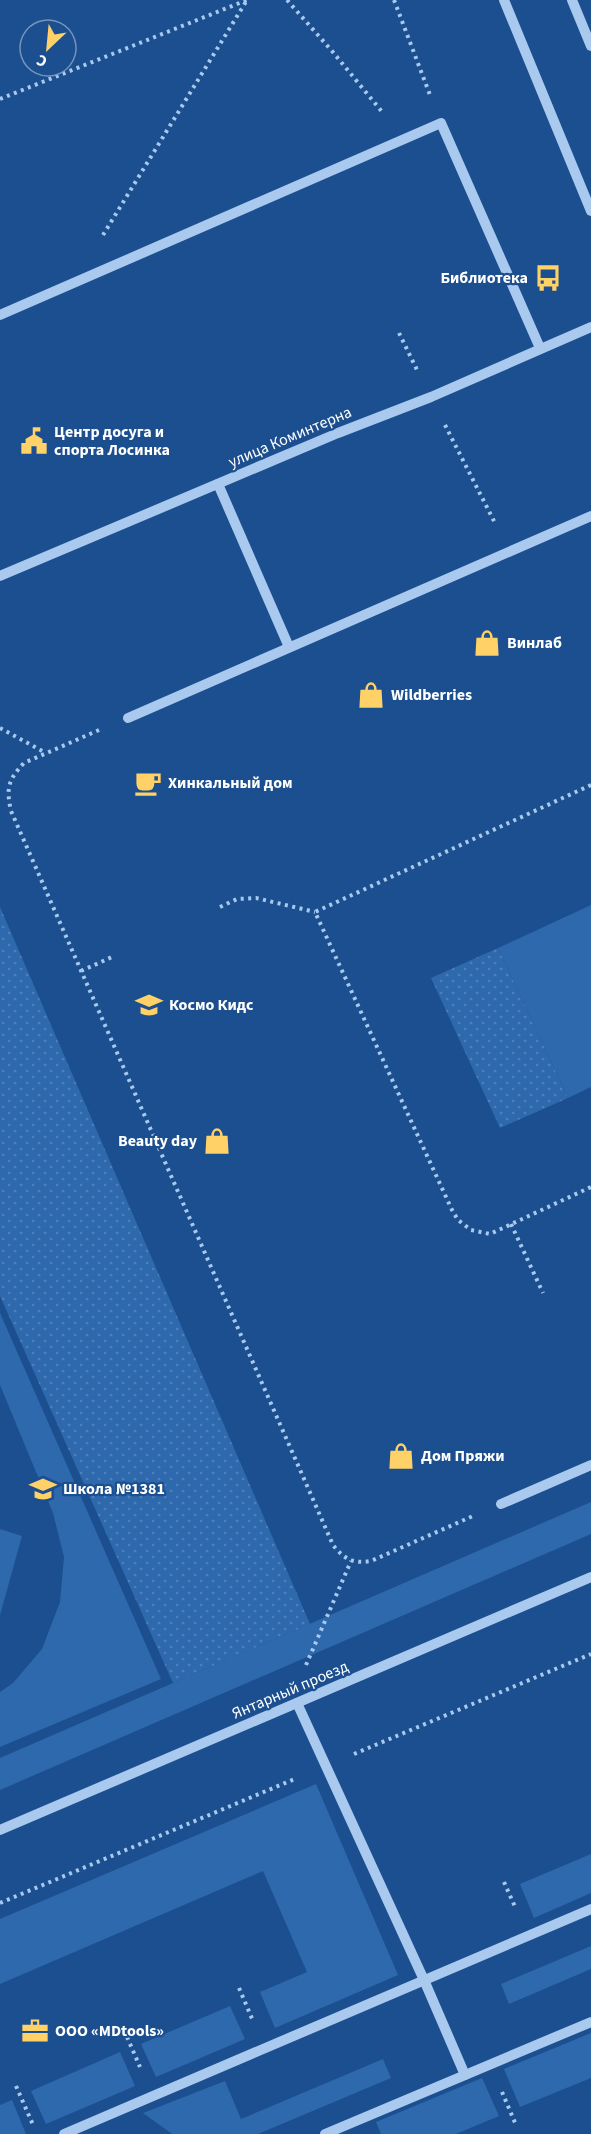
<svg xmlns="http://www.w3.org/2000/svg" width="591" height="2134" font-family="'Source Sans 3',sans-serif">
  <style>
    .grass { fill: #2e69ad }
    .park { fill: url(#park-dots) }
    .lines { fill: none; stroke-linecap: round; stroke-linejoin: round }
    .path { stroke: #a9c9ee; stroke-width: 4; stroke-dasharray: 3 4.5; stroke-linecap: butt }
    .minor { stroke: #a9c9ee; stroke-width: 10 }
    .labels { text-anchor: middle; dominant-baseline: central; stroke-width: 4.5; stroke-linejoin: round; paint-order: stroke }
    .poi-label { font-size: 16px; font-weight: bold; fill: #fff; stroke: #1b4f8f; text-anchor: start }
    .street-label { font-size: 16px; fill: #fff; stroke: #1b4f8f }
  </style>
  <defs>
    <pattern id="park-dots" width="8" height="8" patternUnits="userSpaceOnUse" patternTransform="scale(1.5)"><rect width="8" height="8" fill="#2e69ad"/><path d="M2 2h.1M6 6h.1" fill="none" stroke="#4d80b9" stroke-width="1.8" stroke-linecap="round"/></pattern>
  </defs>
  <rect width="100%" height="100%" fill="#1b4f8f"/>
  <g class="grass">
    <path d="M591,905V1087L568,1098L498,948Z"/>
    <path d="M0,1313L161,1679L0,1747V1692L13,1683L42,1649L60,1602L64,1557L53,1513L0,1385Z"/>
    <path d="M591,1502V1534L0,1790V1758Z"/>
    <path d="M0,1529L22,1536L0,1615Z"/>
    <path d="M316,1784L398,1975L275,2028L260,1992L307,1972L263,1871L0,1984V1919Z"/>
    <path d="M591,1854V1893L534,1918L520,1884Z"/>
    <path d="M591,1946V1969L509,2004L501,1984Z"/>
    <path d="M230,2006L245,2039L156,2077L141,2044Z"/>
    <path d="M591,2033V2078L520,2107L504,2069Z"/>
    <path d="M120,2052L135,2086L46,2124L31,2091Z"/>
    <path d="M383,2059L391,2078L258,2134H172L143,2113L225,2081L241,2119Z"/>
    <path d="M482,2078L499,2116L456,2134H381L376,2122Z"/>
    <path d="M12,2100L26,2134H0V2105Z"/>
  </g>
  <g class="park">
    <path d="M0,907L310,1624L173,1683L0,1296Z"/>
    <path d="M498,948L568,1098L500,1128L431,978Z"/>
  </g>
  <g class="lines">
    <g class="path">
      <path d="M287,0L332,51L383,113"/>
      <path d="M394,0L430,95"/>
      <path d="M0,99L247,0"/>
      <path d="M103,235L247,0"/>
      <path d="M399,333L417,370"/>
      <path d="M445,425L496,525"/>
      <path d="M0,728L46,753"/>
      <path d="M99,730L24,763C8,780 6,788 11,811L333,1545C344,1559 353,1564 371,1561L473,1516"/>
      <path d="M591,785L315,912L452,1210L458,1220L471,1230L490,1234L591,1187"/>
      <path d="M220,907L237,899L256,898L315,912"/>
      <path d="M81,971L112,957"/>
      <path d="M511,1224L543,1293"/>
      <path d="M306,1665L351,1561"/>
      <path d="M354,1754L591,1654"/>
      <path d="M504,1882L516,1909"/>
      <path d="M0,1903L297,1778"/>
      <path d="M239,1988L253,2021"/>
      <path d="M127,2037L140,2067"/>
      <path d="M16,2086L34,2127"/>
      <path d="M502,2092L516,2125"/>
    </g>
    <g class="minor">
      <path d="M504,0L591,211"/>
      <path d="M572,0L591,46"/>
      <path d="M0,315L441,123L540,348"/>
      <path d="M218,484L289,647"/>
      <path d="M0,576L338,433L431,397L591,327"/>
      <path d="M128,718L591,516"/>
      <path d="M501,1504L591,1465"/>
      <path d="M297,1703L424,1980L465,2075"/>
      <path d="M0,1830L591,1577"/>
      <path d="M64,2134L591,1909"/>
      <path d="M325,2134L591,2022"/>
    </g>
  </g>
  <defs>
    <symbol id="bus-bare" viewBox="-9 -9 18 18"><path d="M-5-6H5V4H4V6H2V4H-2V6H-4V4H-5ZM-3.5-4V0h7V-4ZM-3.5 1.2v1.5H-2V1.2ZM2 1.2v1.5H3.5V1.2Z" fill="#ffd166" stroke="#1b4f8f" stroke-width="2.5" paint-order="stroke"/></symbol>
    <symbol id="civic-bare" viewBox="-9 -9 18 18"><path d="M-.6-6.5H3V-4.5H.6V-3L4-1V1h2V6H-6V1h2V-1L-.6-3ZM-1.2 2.5V6h2.4V2.5Z" fill="#ffd166" stroke="#1b4f8f" stroke-width="2.5" paint-order="stroke"/></symbol>
    <symbol id="shop-bare" viewBox="-9 -9 18 18"><path d="M-5-2.5h2.3a2.7 3.5 0 0 1 5.4 0H5L5.5 6h-11ZM-1.5-2.5h3a1.5 2.3 0 0 0-3 0Z" fill="#ffd166" stroke="#1b4f8f" stroke-width="2.5" paint-order="stroke"/></symbol>
    <symbol id="cafe-bare" viewBox="-9 -9 18 18"><path d="M-5.5-4.5H6V0H3Q3 3.5 0 3.5H-2.5Q-5.5 3.5-5.5 0ZM3-3.2v2h1.7v-2ZM-6 4.5H4V6H-6Z" fill="#ffd166" stroke="#1b4f8f" stroke-width="2.5" paint-order="stroke"/></symbol>
    <symbol id="school-bare" viewBox="-9 -9 18 18"><path d="M0-5L7-2L0 1L-7-2ZM-4 1L0 2.5L4 1V4Q0 6-4 4Z" fill="#ffd166" stroke="#1b4f8f" stroke-width="2.5" paint-order="stroke"/></symbol>
    <symbol id="office-bare" viewBox="-9 -9 18 18"><path d="M-6-3h4V-5.5h4V-3h4V5H-6ZM-1-4.5V-3h2v-1.5ZM-6 0V1H6V0Z" fill="#ffd166" stroke="#1b4f8f" stroke-width="2.5" paint-order="stroke"/></symbol>
  </defs>
  <g fill-rule="evenodd">
    <use href="#bus-bare" x="529" y="259" width="38" height="38"/>
    <use href="#civic-bare" x="15" y="422" width="38" height="38"/>
    <use href="#shop-bare" x="468" y="624" width="38" height="38"/>
    <use href="#shop-bare" x="352" y="676" width="38" height="38"/>
    <use href="#cafe-bare" x="129" y="764" width="38" height="38"/>
    <use href="#school-bare" x="130" y="986" width="38" height="38"/>
    <use href="#shop-bare" x="198" y="1122" width="38" height="38"/>
    <use href="#shop-bare" x="382" y="1437" width="38" height="38"/>
    <use href="#school-bare" x="24" y="1470" width="38" height="38"/>
    <use href="#office-bare" x="16" y="2012" width="38" height="38"/>
  </g>
  <g class="labels">
    <g class="poi-label">
      <text x="528" y="278" text-anchor="end">Библиотека</text>
      <text x="54" y="432">Центр досуга и<tspan x="54" dy="18">спорта Лосинка</tspan></text>
      <text x="507" y="643">Винлаб</text>
      <text x="391" y="695">Wildberries</text>
      <text x="168" y="783">Хинкальный дом</text>
      <text x="169" y="1005">Космо Кидс</text>
      <text x="197" y="1141" text-anchor="end">Beauty day</text>
      <text x="421" y="1456">Дом Пряжи</text>
      <text x="63" y="1489">Школа №1381</text>
      <text x="55" y="2031">ООО «MDtools»</text>
    </g>
    <g class="street-label">
      <text transform="translate(290 437) rotate(-23)">улица Коминтерна</text>
      <text transform="translate(290 1690) rotate(-23)">Янтарный проезд</text>
    </g>
  </g>
  <g transform="translate(48 48) rotate(206)"><circle r="28" fill="#1b4f8f" stroke="#7695bc" stroke-width="1.5"/>
  <path d="M0-4.5L10 22L0 15L-10 22Z" fill="#ffd166"/>
  <text y="-9" font-size="16" font-weight="bold" text-anchor="middle" fill="#ffffff">С</text>
  </g>
</svg>
